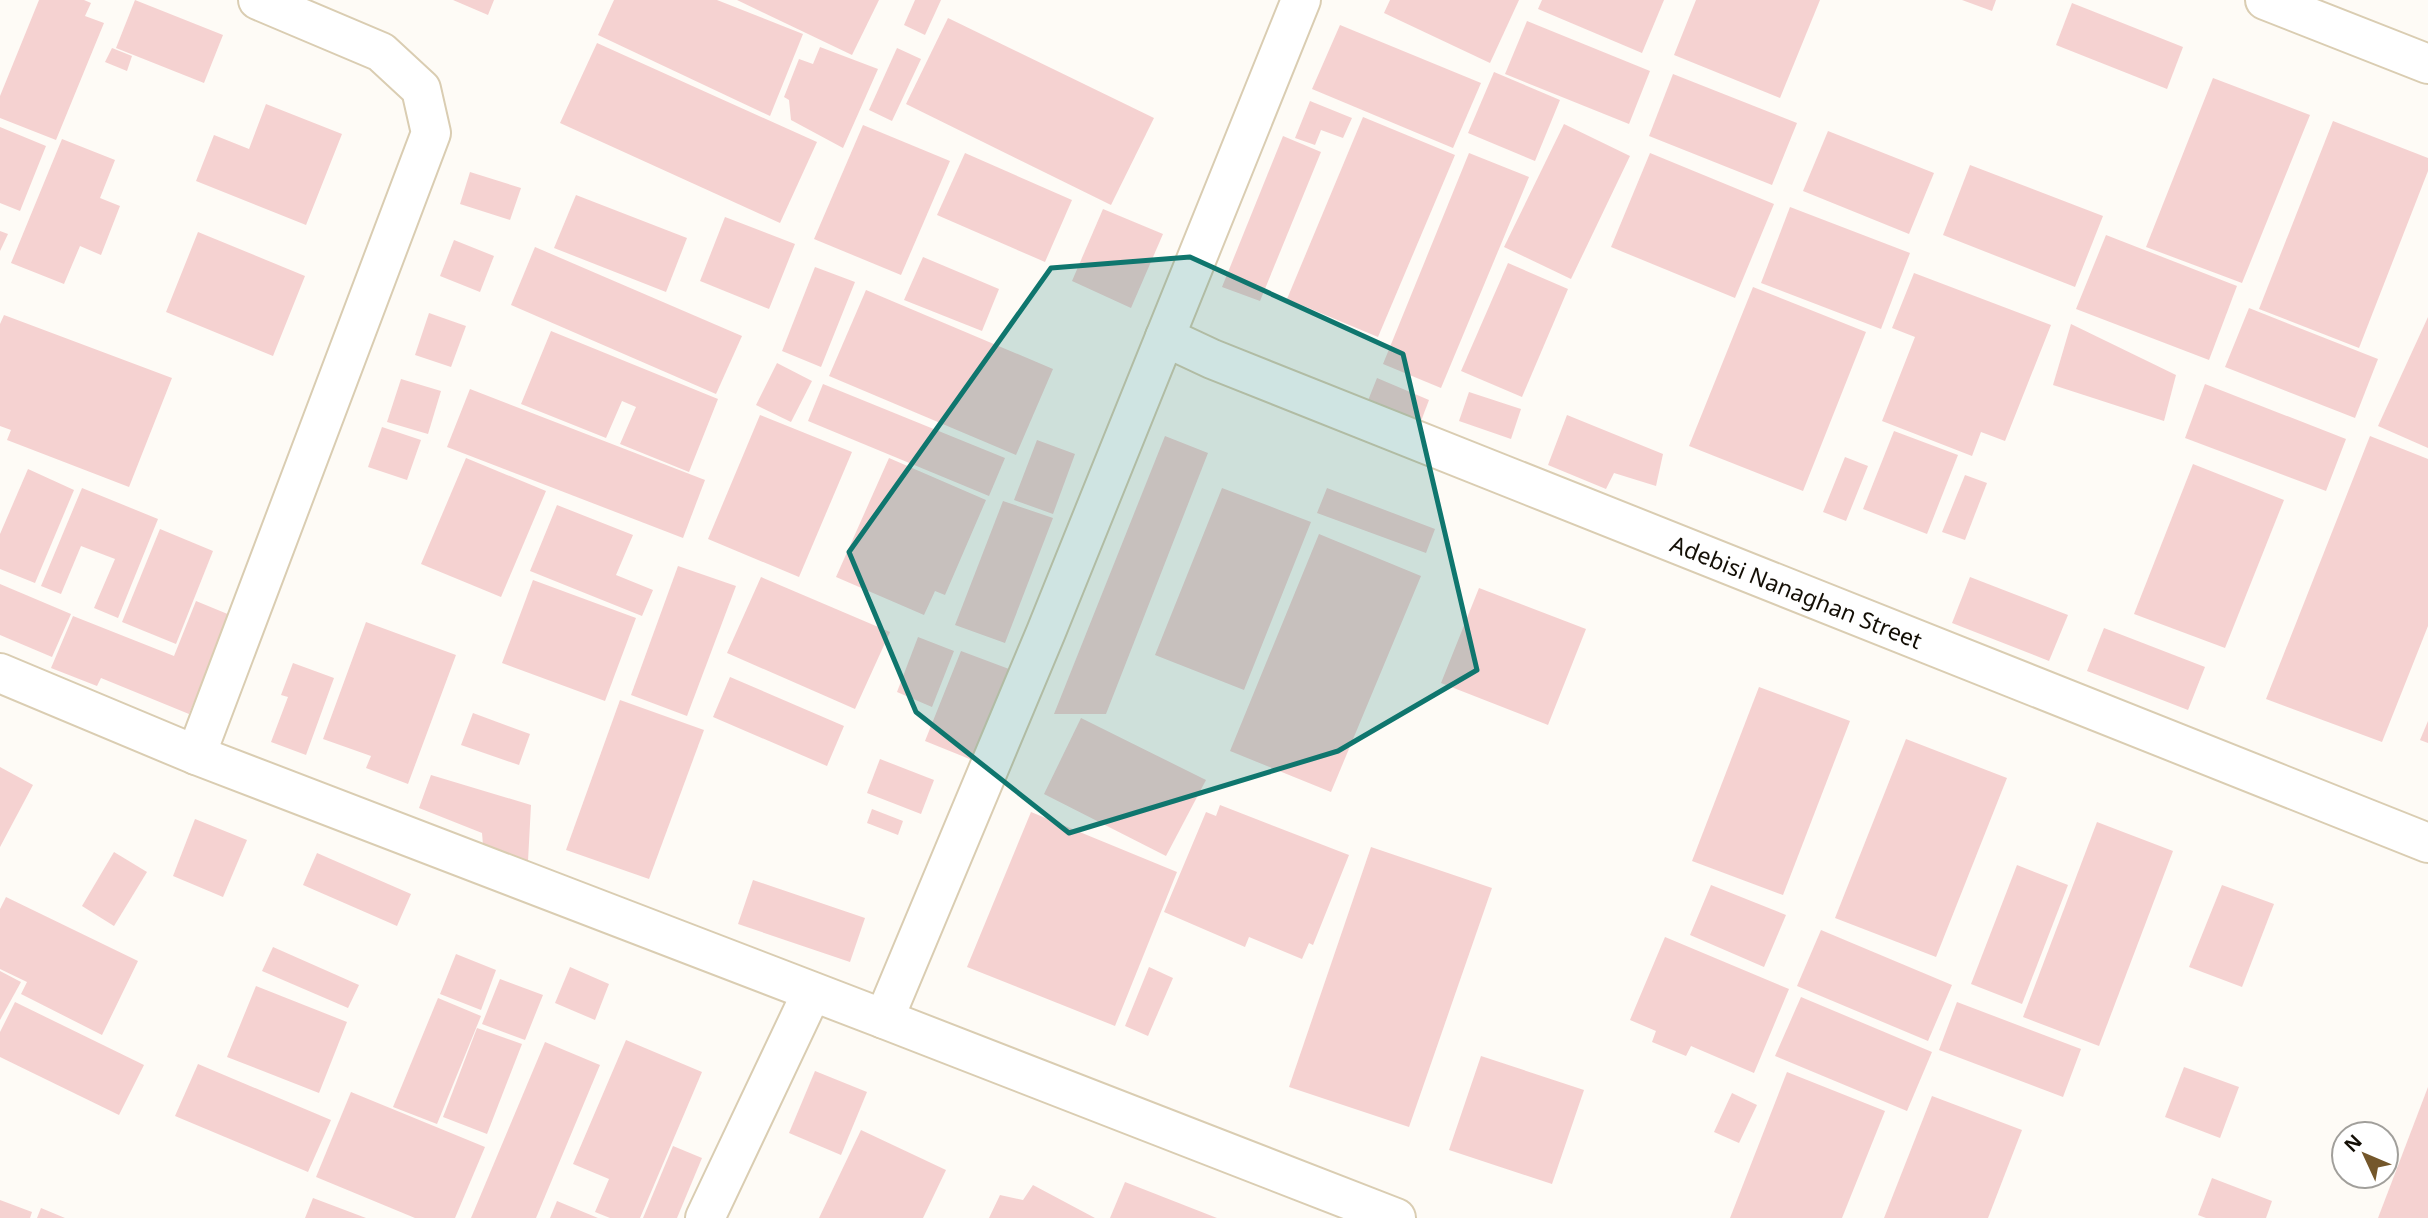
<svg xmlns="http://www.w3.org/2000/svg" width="2428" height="1218" font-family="'Noto Sans',sans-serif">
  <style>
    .building { fill: #f5d2d1 }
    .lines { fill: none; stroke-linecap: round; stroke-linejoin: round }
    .street-casing { stroke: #dacdb2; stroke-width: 42 }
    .street { stroke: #fff; stroke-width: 38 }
    .marked { fill: #0f766e; fill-opacity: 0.2; stroke: #0f766e; stroke-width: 5; stroke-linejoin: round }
    .labels { text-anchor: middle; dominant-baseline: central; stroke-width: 5; stroke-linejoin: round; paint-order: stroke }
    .street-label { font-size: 23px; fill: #140f06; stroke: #fff }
  </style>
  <rect width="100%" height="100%" fill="#fefbf6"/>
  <g class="building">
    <path d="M39,0H84L91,3L85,16L104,23L56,140L0,118V96Z"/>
    <path d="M135,0L223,35L204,83L116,48Z"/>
    <path d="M453,0H494L488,15Z"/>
    <path d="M614,0H717L803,34L770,116L598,35Z"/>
    <path d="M737,0H879L852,55Z"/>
    <path d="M915,0H941L925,35L904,25Z"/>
    <path d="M1390,0H1519L1490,63L1384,13Z"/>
    <path d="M1542,0H1664L1642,53L1538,9Z"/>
    <path d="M1696,0H1820L1780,98L1674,55Z"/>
    <path d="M1962,0H1996L1992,11Z"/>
    <path d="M2072,3L2183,47L2167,89L2056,45Z"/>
    <path d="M948,18L1154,118L1111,205L906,104Z"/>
    <path d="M1527,21L1650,71L1629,124L1505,74Z"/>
    <path d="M1340,25L1481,83L1453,148L1312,89Z"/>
    <path d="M597,43L817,142L780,223L560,123Z"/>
    <path d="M820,47L878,69L843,148L791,120L789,100L784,97L799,59L813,64Z"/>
    <path d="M112,48L132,56L127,71L105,62Z"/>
    <path d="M897,48L921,59L892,121L869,110Z"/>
    <path d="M1494,72L1560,100L1535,161L1468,133Z"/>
    <path d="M1673,74L1797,123L1772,185L1649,136Z"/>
    <path d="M2213,78L2310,115L2242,283L2146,247Z"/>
    <path d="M1310,101L1352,118L1343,138L1321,130L1315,145L1295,138Z"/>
    <path d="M266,104L342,134L306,225L196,181L214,135L249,149Z"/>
    <path d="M1363,117L1455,155L1378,337L1287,299Z"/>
    <path d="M2333,121L2428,158V171L2359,348L2259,309Z"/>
    <path d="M1564,124L1630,156L1571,279L1504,247Z"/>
    <path d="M863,125L950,161L901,275L814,239Z"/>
    <path d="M0,127L46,146L20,211L0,203Z"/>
    <path d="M1828,131L1934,173L1909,234L1803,191Z"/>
    <path d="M1283,136L1321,152L1260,301L1222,287Z"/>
    <path d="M62,139L115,160L100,198L120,206L101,255L80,246L64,284L11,263Z"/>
    <path d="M965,153L1072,200L1045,262L937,215Z"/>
    <path d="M1469,153L1529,177L1441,388L1383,364Z"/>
    <path d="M1650,153L1774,204L1735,298L1611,247Z"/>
    <path d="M1970,165L2103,216L2075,287L1943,235Z"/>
    <path d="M470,172L521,188L510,220L460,204Z"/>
    <path d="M576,195L687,238L666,292L554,248Z"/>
    <path d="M1790,207L1910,253L1881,329L1761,283Z"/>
    <path d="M1103,209L1163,234L1131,308L1072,281Z"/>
    <path d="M725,217L795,244L769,309L700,281Z"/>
    <path d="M0,231L8,234L0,251Z"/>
    <path d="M198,232L305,276L273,356L166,312Z"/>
    <path d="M2106,235L2237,286L2209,360L2076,309Z"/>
    <path d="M454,240L494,256L480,292L440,276Z"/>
    <path d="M535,247L742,336L716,394L511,305Z"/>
    <path d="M923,257L999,289L982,331L904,300Z"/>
    <path d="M1508,263L1568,289L1522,397L1461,371Z"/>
    <path d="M815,267L855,282L821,367L782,351Z"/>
    <path d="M1914,273L2051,325L2005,441L1981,432L1972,456L1882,421L1915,337L1892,328Z"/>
    <path d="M1753,287L1866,332L1803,491L1689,446Z"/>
    <path d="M866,290L1053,369L1016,455L829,376Z"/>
    <path d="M2249,308L2378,359L2355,418L2225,367Z"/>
    <path d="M429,313L466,326L451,367L415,355Z"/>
    <path d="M4,315L172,378L129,487L7,440L11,430L0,426V324Z"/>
    <path d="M2428,317V448L2378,426Z"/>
    <path d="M2071,324L2176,375L2164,421L2053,385Z"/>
    <path d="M551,331L718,399L689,472L620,444L636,407L622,401L606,438L521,404Z"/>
    <path d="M777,363L812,381L791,422L756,405Z"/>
    <path d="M1377,378L1429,400L1418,429L1365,408Z"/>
    <path d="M401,379L441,391L428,434L387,422Z"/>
    <path d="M823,384L1005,458L989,496L808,421Z"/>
    <path d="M2205,384L2346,439L2326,491L2185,438Z"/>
    <path d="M470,389L705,480L683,538L447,447Z"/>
    <path d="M1469,392L1521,409L1511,439L1459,421Z"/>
    <path d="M760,415L852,452L799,577L708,539Z"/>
    <path d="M1567,415L1663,454L1656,486L1614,473L1606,489L1548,465Z"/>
    <path d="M382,427L421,440L407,480L368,467Z"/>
    <path d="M1894,431L1958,455L1927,534L1863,509Z"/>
    <path d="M1165,436L1208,453L1106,714H1054Z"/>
    <path d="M2370,436L2428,459V626L2382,742L2266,699Z"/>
    <path d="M1037,440L1075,454L1053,514L1014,500Z"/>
    <path d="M1845,457L1868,466L1846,521L1823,512Z"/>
    <path d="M466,458L546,491L501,597L421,564Z"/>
    <path d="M889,458L986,500L945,595L935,591L924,615L836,577Z"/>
    <path d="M2193,464L2284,500L2225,648L2134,614Z"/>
    <path d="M28,469L74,490L35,583L0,569V534Z"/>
    <path d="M1965,475L1987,483L1965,540L1942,532Z"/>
    <path d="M82,488L158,519L118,618L94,608L115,559L81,546L61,594L41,586Z"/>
    <path d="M1222,488L1311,522L1244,690L1155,655Z"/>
    <path d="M1327,488L1435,529L1426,553L1317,513Z"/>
    <path d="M1003,501L1053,518L1005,643L955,625Z"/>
    <path d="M557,505L633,535L616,575L653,590L642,616L530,571Z"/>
    <path d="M160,529L213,551L176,644L122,622Z"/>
    <path d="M1319,534L1421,576L1331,792L1230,751Z"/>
    <path d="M678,566L736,586L687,716L631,695Z"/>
    <path d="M761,577L890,632L855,709L727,653Z"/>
    <path d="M1970,577L2068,615L2049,661L1952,623Z"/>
    <path d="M533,580L636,618L605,701L502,663Z"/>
    <path d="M0,584L71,614L52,657L0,635Z"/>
    <path d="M1479,588L1586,629L1548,725L1441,683Z"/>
    <path d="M196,601L230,615L189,714L101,678L97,686L51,668L73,616L174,656Z"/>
    <path d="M366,622L456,655L408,784L366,768L371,756L323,739Z"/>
    <path d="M2104,628L2205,667L2188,710L2087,671Z"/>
    <path d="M918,637L954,651L932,707L897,692Z"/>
    <path d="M961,651L1009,669L972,760L925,741Z"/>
    <path d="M293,663L334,678L306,755L271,742L288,697L281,695Z"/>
    <path d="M730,677L844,726L827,766L713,717Z"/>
    <path d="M1759,687L1850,721L1783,895L1692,861Z"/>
    <path d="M620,700L704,730L649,879L566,850Z"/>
    <path d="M473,713L530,734L519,765L461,745Z"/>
    <path d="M1081,718L1206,780L1166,856L1044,794Z"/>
    <path d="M2428,721V743L2420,740Z"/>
    <path d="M1906,739L2007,778L1936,957L1835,918Z"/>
    <path d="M880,759L934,780L921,814L867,793Z"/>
    <path d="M0,767L33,785L0,847Z"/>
    <path d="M431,775L531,805L528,861L483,845L482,833L419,808Z"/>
    <path d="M1220,805L1349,855L1313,945L1309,943L1302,959L1249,937L1245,947L1164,912L1206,812L1216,816Z"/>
    <path d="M872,809L903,821L898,835L867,823Z"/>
    <path d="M1031,812L1177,872L1115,1026L967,967Z"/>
    <path d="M195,819L247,840L223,897L173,876Z"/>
    <path d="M2097,822L2173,851L2099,1046L2023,1017Z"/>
    <path d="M1371,847L1492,888L1409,1127L1289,1087Z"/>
    <path d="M114,852L147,872L114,926L82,906Z"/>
    <path d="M317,853L411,894L397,926L303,885Z"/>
    <path d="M2017,865L2068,885L2022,1004L1971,984Z"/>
    <path d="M753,880L865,918L850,962L738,924Z"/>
    <path d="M1711,885L1786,915L1764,967L1690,935Z"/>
    <path d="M2222,885L2274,904L2242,987L2189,967Z"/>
    <path d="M6,897L138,961L102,1035L21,994L27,982L0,969V909Z"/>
    <path d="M1821,930L1952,985L1928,1041L1797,986Z"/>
    <path d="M1665,937L1789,989L1754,1073L1691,1046L1686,1056L1652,1042L1656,1031L1630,1020Z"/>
    <path d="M273,947L359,985L348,1008L262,971Z"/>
    <path d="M456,954L496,970L481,1010L440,994Z"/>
    <path d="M570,967L609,984L595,1020L555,1003Z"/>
    <path d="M1149,967L1173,978L1148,1036L1125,1026Z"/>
    <path d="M0,971L21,982L0,1020Z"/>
    <path d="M500,979L543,995L525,1040L482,1024Z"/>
    <path d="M256,986L347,1022L319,1093L227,1057Z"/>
    <path d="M1801,997L1932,1052L1907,1111L1775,1056Z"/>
    <path d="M438,998L481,1016L437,1124L393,1107Z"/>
    <path d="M15,1002L144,1065L119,1115L0,1057V1032Z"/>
    <path d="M1957,1002L2081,1049L2063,1097L1939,1050Z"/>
    <path d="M477,1028L522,1044L487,1134L443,1117Z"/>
    <path d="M626,1040L702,1072L640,1218H610L595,1212L609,1179L573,1164Z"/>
    <path d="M545,1042L600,1065L536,1218H471Z"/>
    <path d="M1481,1056L1584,1090L1552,1184L1449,1150Z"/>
    <path d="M198,1064L331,1120L308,1172L175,1116Z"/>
    <path d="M2184,1067L2239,1087L2220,1138L2165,1117Z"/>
    <path d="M815,1071L867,1092L841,1155L789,1133Z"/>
    <path d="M1787,1072L1885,1111L1842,1218H1730Z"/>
    <path d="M2428,1087V1218H2378Z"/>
    <path d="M351,1092L485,1147L455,1218H415L316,1177Z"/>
    <path d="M1732,1093L1757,1105L1739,1143L1714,1132Z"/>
    <path d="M1932,1096L2022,1130L1988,1218H1884Z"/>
    <path d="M861,1130L946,1170L923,1218H819Z"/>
    <path d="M673,1146L702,1158L677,1218H643Z"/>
    <path d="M2212,1178L2272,1201L2266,1218H2206L2198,1215Z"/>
    <path d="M1125,1182L1217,1218H1110Z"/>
    <path d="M1033,1185L1095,1218H989L1000,1195L1023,1200Z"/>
    <path d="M313,1198L366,1218H305Z"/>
    <path d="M0,1200L32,1212L30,1218H0Z"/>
    <path d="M557,1201L598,1218H550Z"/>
    <path d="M41,1208L65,1218H37Z"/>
  </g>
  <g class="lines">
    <defs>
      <g id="street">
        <path d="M2265,0L2428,64"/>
        <path id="s1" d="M1165,337L1212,359L2428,843"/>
        <path d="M0,673L196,755L884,1019L1046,632L1301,0"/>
        <path d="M196,755L431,133L421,89L381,52L258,0"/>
        <path d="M884,1019L1396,1218"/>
        <path d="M705,1218L812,992"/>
      </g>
    </defs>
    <use href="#street" class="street-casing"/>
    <use href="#street" class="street"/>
  </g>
  <path class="marked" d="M1190,257L1403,354L1477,670L1338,751L1069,833L916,712L849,552L1051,268Z"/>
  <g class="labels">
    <g class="street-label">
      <text stroke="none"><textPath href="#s1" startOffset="681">Adebisi Nanaghan Street</textPath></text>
    </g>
  </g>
  <g transform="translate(2365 1155) rotate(314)"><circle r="33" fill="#ffffff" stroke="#a19f9b" stroke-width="2"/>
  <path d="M0-5L12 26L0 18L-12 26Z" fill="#74572b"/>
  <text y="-10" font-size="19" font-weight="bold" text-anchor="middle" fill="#140f06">N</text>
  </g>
</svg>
